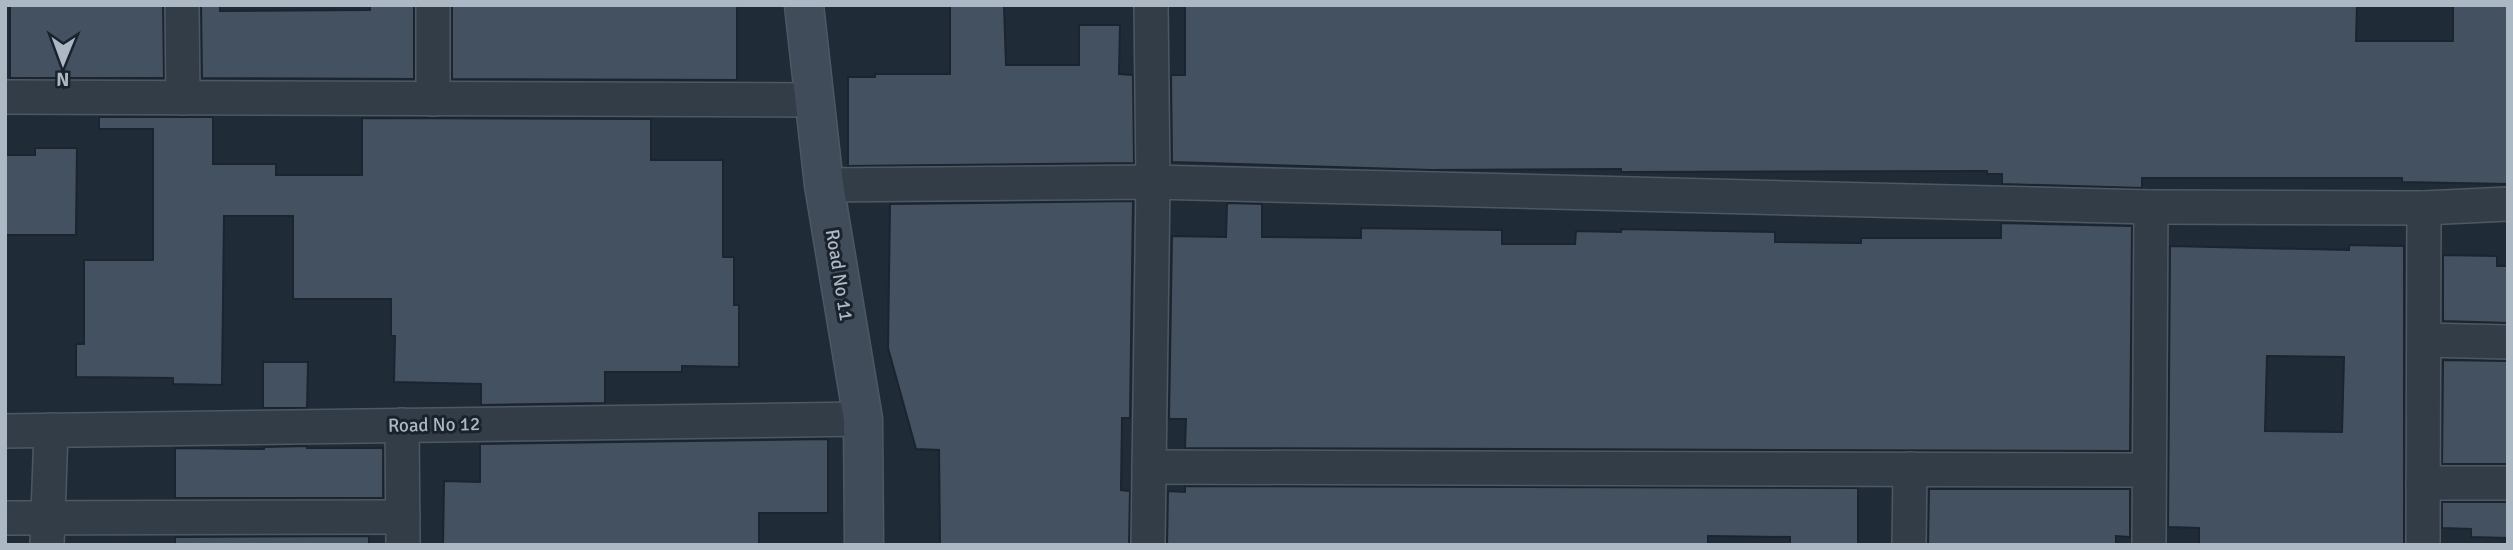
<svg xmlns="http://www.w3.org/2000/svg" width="2513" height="550" font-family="Signika,sans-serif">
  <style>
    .building { fill: #435160; stroke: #1b242f; stroke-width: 2; fill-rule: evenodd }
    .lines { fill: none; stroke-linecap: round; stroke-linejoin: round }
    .street-casing { stroke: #4e5863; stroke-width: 36 }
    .secondary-casing { stroke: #4e5863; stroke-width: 41 }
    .street { stroke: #333d48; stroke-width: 33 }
    .secondary { stroke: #414c5b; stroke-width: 38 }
    .labels { text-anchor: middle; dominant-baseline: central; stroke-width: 6; stroke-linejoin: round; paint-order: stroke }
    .street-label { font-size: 19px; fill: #adb8c5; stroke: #19222d }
  </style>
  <rect width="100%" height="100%" fill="#202b38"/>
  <g class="building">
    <path d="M10,5H163L164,78H10Z"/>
    <path d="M201,5H220V11L370,10V5H414V79L202,78Z"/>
    <path d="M452,5H737V80L452,79Z"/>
    <path d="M950,5H1004L1006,65H1079V25H1120L1119,74L1133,75L1134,163L848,166V77H875V74H950Z"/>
    <path d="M1185,5H2357L2356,41H2453V5H2508V184L2402,182V178H2142V188L2002,184V174H1987V171L1621,172V169L1431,170L1172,162L1171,75H1185Z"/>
    <path d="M99,117H213V164H276V175H362V118L651,119V160H723V257H734V305H739V367L682,366V372H605V403L481,405V384L394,382L395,336H391V299H293V216H224L222,385L173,384V378L76,377V344H84V260H153V129H99Z"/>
    <path d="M35,148H77L76,235H5V155H35Z"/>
    <path d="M1133,201L1130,418H1122L1121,490L1130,491L1129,545H940L939,450L916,449L888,348L890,204Z"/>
    <path d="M1227,203L1262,204V237L1361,238V228L1502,230V244H1575L1576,231L1621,232V229L1775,232V242L1861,243V238H2001V223L2132,226L2130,451L1185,448L1186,419H1169L1172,236L1226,237Z"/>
    <path d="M2349,245L2404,246V545H2199V528L2168,527L2170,246L2349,250ZM2267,356L2344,357L2342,432L2265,431Z"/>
    <path d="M2443,255L2497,256V266H2508V323L2443,321Z"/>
    <path d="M2443,360L2508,361V464H2442Z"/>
    <path d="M263,362H308L307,408H263Z"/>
    <path d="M828,439V513H759V545H443L444,481L480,482V444Z"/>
    <path d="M307,446V448H383V498H175V448L264,449V447Z"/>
    <path d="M1185,486L1858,488V545H1790V537L1708,536V545H1167L1168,491L1185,492Z"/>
    <path d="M1929,489H2130V537L2116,536V545H1928Z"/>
    <path d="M2442,502H2508V538L2471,537V529L2442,528Z"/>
    <path d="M369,536V545H175V537Z"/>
  </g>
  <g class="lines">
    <defs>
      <g id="street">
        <path d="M182,5L183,98"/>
        <path d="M433,5V99"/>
        <path d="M5,97L815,100"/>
        <path d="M824,185L1153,182L2151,207L2424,208L2508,204"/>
        <path d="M2424,340L2508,342"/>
        <path d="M402,425L403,545"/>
        <path d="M5,431L863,419"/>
        <path d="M1149,467L2132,470"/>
        <path d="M2423,483H2508"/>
        <path d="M5,518L403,517"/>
        <path d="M47,545L51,430"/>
        <path d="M1148,545L1153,182L1151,5"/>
        <path d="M1909,545L1910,469"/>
        <path d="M2149,545L2151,207"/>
        <path d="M2423,545L2424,208"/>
      </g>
      <path id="secondary" d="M804,5L824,185L863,419L864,545"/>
    </defs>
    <use href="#street" class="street-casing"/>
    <use href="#secondary" class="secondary-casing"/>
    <use href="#street" class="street"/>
    <use href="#secondary" class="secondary"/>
  </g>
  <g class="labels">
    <g class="street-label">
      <text transform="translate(839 275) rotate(81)">Road No 11</text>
      <text transform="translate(434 425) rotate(-1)">Road No 12</text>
    </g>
  </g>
  <rect width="2513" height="550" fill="none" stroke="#adb8c5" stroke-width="14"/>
  <g transform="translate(63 63) rotate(181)" stroke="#19222d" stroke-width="5" paint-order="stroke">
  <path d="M0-5L12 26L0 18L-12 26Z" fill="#adb8c5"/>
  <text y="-10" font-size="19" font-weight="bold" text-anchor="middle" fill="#adb8c5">N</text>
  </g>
</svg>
